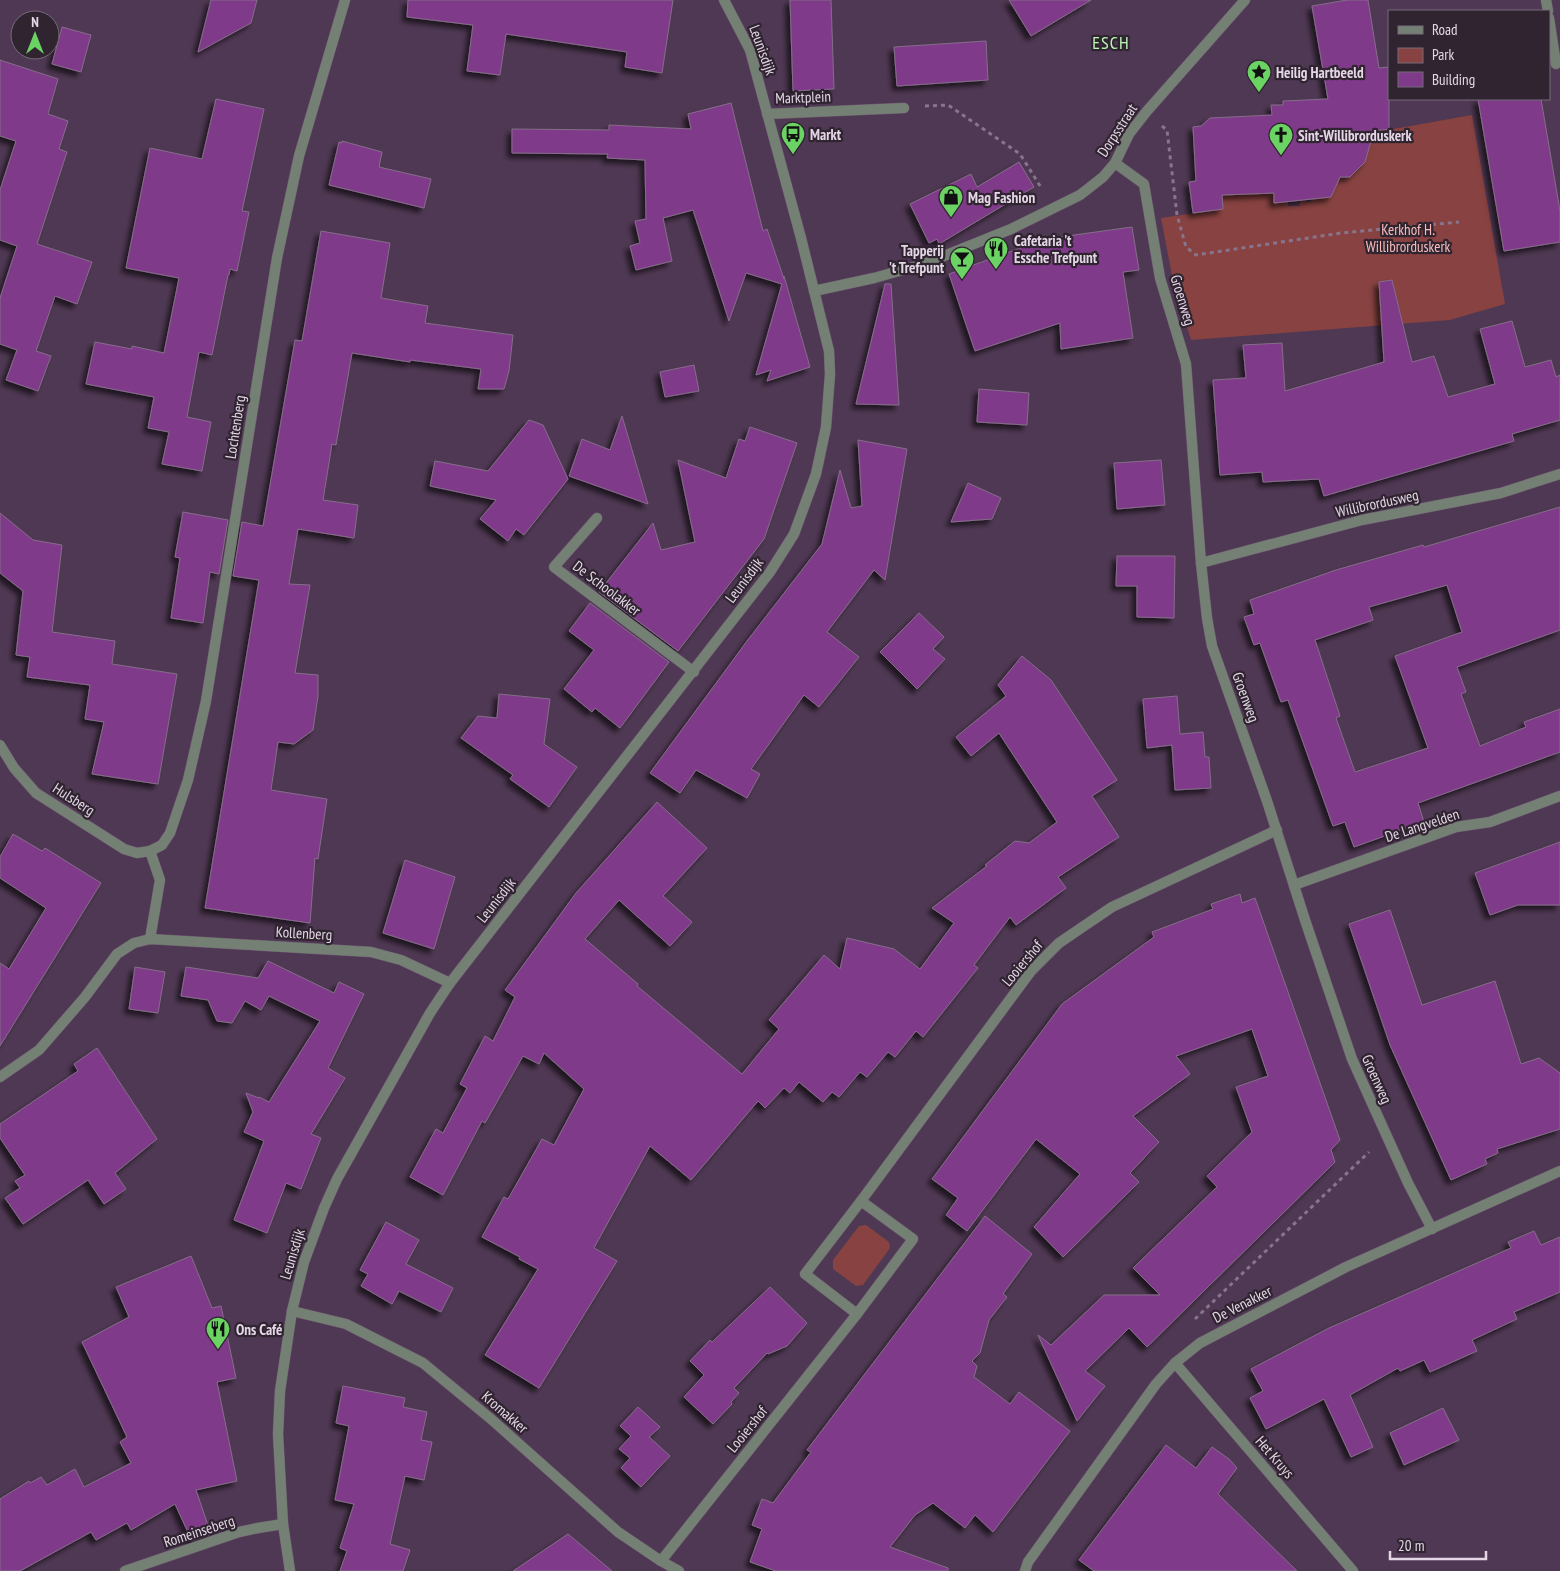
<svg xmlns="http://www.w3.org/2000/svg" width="1560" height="1571" font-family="'PT Sans Narrow',sans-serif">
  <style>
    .green { fill: #874241 }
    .building { fill: #7f3b89; stroke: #866d8a; fill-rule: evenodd; filter: url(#shadow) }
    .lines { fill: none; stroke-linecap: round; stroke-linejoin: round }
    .minor-casing { stroke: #6d5870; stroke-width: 11 }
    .tertiary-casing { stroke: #6d5870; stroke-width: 11 }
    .path { stroke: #88748b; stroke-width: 3; stroke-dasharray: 4 4; stroke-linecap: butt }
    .minor { stroke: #748073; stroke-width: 10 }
    .tertiary { stroke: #748073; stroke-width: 10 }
    .labels { text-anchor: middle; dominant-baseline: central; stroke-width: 4.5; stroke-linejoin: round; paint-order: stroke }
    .street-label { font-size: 15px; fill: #e4d6e6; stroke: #2f2430 }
    .poi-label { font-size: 15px; font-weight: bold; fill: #e4d6e6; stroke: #2f2430; text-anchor: start }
    .park-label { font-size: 15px; fill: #f8bdba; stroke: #2f2430 }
    .quarter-label { font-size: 18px; letter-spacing: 1px; fill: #bdf5b7; stroke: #2f2430 }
  </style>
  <defs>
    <filter id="shadow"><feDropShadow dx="-4.5" dy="4.5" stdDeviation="2.5" flood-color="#0009"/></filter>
  </defs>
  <rect width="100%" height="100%" fill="#4f3853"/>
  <g class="green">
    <path d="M1472,115L1505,304L1450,320L1191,340L1173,281L1161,218L1223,209L1222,195L1274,193V203L1288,202V206H1300V201L1311,202V199L1329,197L1332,177H1348L1365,162L1368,150L1365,139L1371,133Z"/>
    <path d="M866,1225L889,1242L890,1248L863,1285L856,1286L833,1269V1260L859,1226Z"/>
  </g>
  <g class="building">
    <path d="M211,0H257L251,23L198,52Z"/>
    <path d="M408,0H673L662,73L625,67L627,52L506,34L500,75L467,71L473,25L407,17Z"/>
    <path d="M790,0H831L834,89L793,91Z"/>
    <path d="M1009,0H1091L1031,36Z"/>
    <path d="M1347,0H1368L1379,68L1389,67V129L1374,131L1365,162L1350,177H1340L1331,197L1274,203V193L1222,195L1223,209L1193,213L1189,182L1196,181L1193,127L1201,126L1210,118L1272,115L1271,105H1283V101L1328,99L1312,6Z"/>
    <path d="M62,27L91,35L81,72L52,64Z"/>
    <path d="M986,41L988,80L897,86L894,47Z"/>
    <path d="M0,60L58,79L48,114L68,121L59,149L67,152L37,244L92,262L77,304L55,296L36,351L51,356L38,391L6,380L17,350L0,344V298L17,246L0,240V190L16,141L0,136Z"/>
    <path d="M216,99L264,109L242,211L249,212L237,271L230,269L229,275H228L212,355L199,352L187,417L211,422L202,471L162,464L169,432L148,428L154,397L86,384L95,342L132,349V346L164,353L179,278L126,268L150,148L202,159Z"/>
    <path d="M1478,99H1541L1560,211V242L1504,251Z"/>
    <path d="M731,103L763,231L767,229L784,279V276L810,367L767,381L771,370L756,375L782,284L746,273L729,321L693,210L663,218L672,261L636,270L630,246L640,243L635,221L646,219L645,160L607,158L608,154L512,153V129L609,130V125L691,129L688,114Z"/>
    <path d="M342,141L382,152L379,167L431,179L424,208L329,185L339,142L342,143Z"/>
    <path d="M1019,162L1034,187L939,244L937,239L929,243L910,204L971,174L977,187Z"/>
    <path d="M1132,227L1139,270L1123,272L1133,338L1061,349L1060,323L975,351L949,274L1045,239Z"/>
    <path d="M321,231L390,243L381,298L428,306L425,323L513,335L509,371L504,389H478L481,369L410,360V362L352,353L336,445L332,444L323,500L358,505L354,538L298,529L289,584L310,585L295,673L318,675V696L313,730L294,744L278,742L271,790L327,799L318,859L315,858L310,923L205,908L259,580L233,576L242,522L263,526L295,340L302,341Z"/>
    <path d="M1392,280L1412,362L1434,356L1448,397L1495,384L1480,329L1512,321L1525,367L1551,360L1556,377L1560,375V420L1512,434L1514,441L1324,496L1319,479L1263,482L1262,472L1220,475L1213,380L1246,378L1243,345L1282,343L1285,391L1384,362L1379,282Z"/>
    <path d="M885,284H891L899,405L856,404Z"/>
    <path d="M694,365L699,391L665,397L660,372Z"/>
    <path d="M979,389L1029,393L1027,425L977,422Z"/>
    <path d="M622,416L648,504L569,476L582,439L610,450Z"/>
    <path d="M529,420L543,425L568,479L524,535L516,529L508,541L480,519L496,500L430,486L435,461L488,471Z"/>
    <path d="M750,427L797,443L764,539L678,651L599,592L653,523L661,550L695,542L678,460L726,478L739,439L745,441Z"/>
    <path d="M858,440L907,449L885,580L874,570L827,632L859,657L819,707L804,695L751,769L760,774L747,798L696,770L680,793L650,773L747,641L822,544L840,470L851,508L862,506Z"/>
    <path d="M1161,460L1165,505L1117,509L1114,463Z"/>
    <path d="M968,483L1001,498L992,519L951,522Z"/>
    <path d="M1560,507V630L1457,667L1466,692L1461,694L1480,746L1526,727L1524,722L1560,709V752L1418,803L1424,822L1354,847L1345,822L1333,826L1288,700L1281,702L1260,643L1254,645L1244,617L1254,614L1250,600L1336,570L1395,553L1423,545L1424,547ZM1447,585L1462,632L1395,656L1428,748L1355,772L1336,718L1340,716L1315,640L1373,620L1369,607Z"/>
    <path d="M183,512L228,520L219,574L210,572L203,623L171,618L180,558L175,557Z"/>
    <path d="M0,513L33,540L62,545L52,632L115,641L112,664L177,674L158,784L92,774L104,722L85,719L90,685L27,677L30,657L16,655L23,591L0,573Z"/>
    <path d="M1117,556H1175L1174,618L1137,617V586H1116Z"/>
    <path d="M590,603L669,662L620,728L595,708L592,712L564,689L594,650L569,631Z"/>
    <path d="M919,613L944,637L933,649L945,659L917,689L880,652Z"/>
    <path d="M1022,656L1051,680L1117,780L1092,796L1119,837L1058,877L1066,888L1016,925L1010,917L974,965L978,968L923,1037L916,1031L895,1057L888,1052L867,1077L860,1072L839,1097L832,1092L823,1102L799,1082L790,1093L784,1088L765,1108L758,1101L691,1180L650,1146L594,1248L617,1261L539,1388L485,1355L538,1269L519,1259L520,1257L482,1237L504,1197L508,1199L542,1139L554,1145L584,1089L544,1053L539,1064L523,1056L485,1123L482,1121L443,1195L410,1177L436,1129L443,1133L467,1088L460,1084L485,1036L493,1041L515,997L505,990L576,893L657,802L707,848L663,896L692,922L670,946L619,900L585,939L638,984L637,986L742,1074L779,1029L769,1020L824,955L840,969L847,938L894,949L920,969L954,923L932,908L987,866L985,865L1015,841L1029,843L1057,822L999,733L971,756L956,737L1006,696L998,685Z"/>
    <path d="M499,694L550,699L544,744L577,767L549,807L510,779L513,775L461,738L478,716L497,718Z"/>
    <path d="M1177,696L1180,734L1203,732L1205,757H1209L1211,788L1175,790L1172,745L1147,748L1143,699Z"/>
    <path d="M13,834L42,851L45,848L101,883L0,1046V963L9,969L46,908L0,878V857Z"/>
    <path d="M1560,842V905H1518L1490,915L1475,873Z"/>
    <path d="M405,860L455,877L434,949L383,933Z"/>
    <path d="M1240,894L1242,903L1255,898L1340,1140L1331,1150L1335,1162L1147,1347L1129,1328L1085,1371L1105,1386L1077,1421L1038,1335L1051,1345L1104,1295H1160L1133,1268L1217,1187L1207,1176L1252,1132L1236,1087L1268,1076L1252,1029L1176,1056L1190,1074L1133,1116L1159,1142L1130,1173L1139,1182L1063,1257L1034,1227L1080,1174L1036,1139L967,1231L946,1215L958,1198L932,1179L1062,1004L1154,937L1152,932L1213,909L1211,904Z"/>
    <path d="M1390,910L1422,1005L1495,981L1521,1064L1539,1058L1560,1073V1129L1497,1149L1498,1153L1485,1159L1487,1164L1451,1180L1390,1045L1349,924Z"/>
    <path d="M268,961L334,993L339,982L364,994L328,1068L345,1078L311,1134L321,1138L301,1189L286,1183L267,1233L234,1220L264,1141L244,1132L253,1112L246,1093L259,1098V1097L269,1102L320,1021L269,996L261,1010L245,1001L232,1023L217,1021L208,1000L181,996L186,967L258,978Z"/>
    <path d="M135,967L165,972L158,1013L129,1009Z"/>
    <path d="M97,1048L157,1139L115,1173L126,1189L104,1204L88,1180L23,1224L5,1198L20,1188L15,1181L25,1175L0,1138V1124L78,1071L74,1064Z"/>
    <path d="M985,1216L1032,1254L1003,1294L1007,1297L989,1320L980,1353L972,1361L977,1366L974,1377L1010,1404L1019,1392L1070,1431L993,1532L975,1515L965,1528L933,1503L915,1515L890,1547L948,1568V1571H776L750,1562L762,1529L752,1525L762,1499L773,1503L811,1452L807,1450Z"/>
    <path d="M386,1222L419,1240L406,1264L453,1288L441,1312L399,1291L392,1304L361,1286L368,1274L360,1270Z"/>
    <path d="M1534,1231L1541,1245L1560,1237V1292L1514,1312L1517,1319L1472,1340L1477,1351L1430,1372L1424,1360L1400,1371L1398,1368L1350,1395L1373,1447L1351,1457L1324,1399L1266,1429L1250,1398L1263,1391L1251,1369L1329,1328L1511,1248L1508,1242Z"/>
    <path d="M191,1256L212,1308L221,1306L236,1378L217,1382L237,1481L196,1490L211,1534L192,1541L175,1504L131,1530L127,1523L96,1540L91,1532L20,1571H0V1499L29,1481L30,1483L41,1477L47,1485L75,1469L84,1487L131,1463L120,1442L127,1437L82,1342L129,1317L116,1287Z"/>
    <path d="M770,1287L807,1323L787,1346L768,1354L767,1353L734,1388L739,1393L731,1402L732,1404L713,1424L684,1397L704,1375L690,1361L710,1340L712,1342Z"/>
    <path d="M343,1386L405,1398L403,1407L427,1412L421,1440L432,1442L424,1480L405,1476L390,1544L410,1550L403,1571H340L347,1551L340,1548L354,1504L335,1500L349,1426L336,1423Z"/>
    <path d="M638,1407L660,1427L649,1437L670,1456L641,1487L621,1468L630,1458L619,1449L631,1436L620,1426Z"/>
    <path d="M1443,1408L1459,1440L1404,1465L1390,1433Z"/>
    <path d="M1166,1445L1196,1468L1212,1447L1229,1459L1237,1468L1218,1494L1297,1571H1094L1079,1560Z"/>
    <path d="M568,1534L612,1571H513Z"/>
  </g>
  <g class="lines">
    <defs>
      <g id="minor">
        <path d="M1546,0L1548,11"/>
        <path d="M1549,18L1556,64"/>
        <path d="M767,114L904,108"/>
        <path d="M1115,163L1144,184L1160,278L1186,364L1201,563L1207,618L1212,646L1267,801L1305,920L1352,1059L1408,1183L1432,1229"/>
        <path d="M597,518L554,567L694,672"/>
        <path d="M1201,563L1362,520L1501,493L1560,474"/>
        <path d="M0,745L14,768L36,793L124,849L137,853L150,851L162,845L170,833L188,780L206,701L277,258L299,156L345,0"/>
        <path d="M150,851L160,880L150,939"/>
        <path d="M1294,885L1456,827L1490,822L1560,796"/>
        <path d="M0,1077L39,1050L85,997L117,954L134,943L150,939L371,952L401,960L450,983"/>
        <path d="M292,1311L346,1324L423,1363L491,1419L618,1532L661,1561L679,1571"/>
        <path d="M857,1314L805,1274L861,1201L1031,971L1059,943L1112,907L1277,830"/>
        <path d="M1175,1363L1353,1571"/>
        <path d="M661,1561L857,1314L913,1239L861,1201"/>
        <path d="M125,1571L239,1532L258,1528L283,1524"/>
        <path d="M1025,1571L1028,1562L1156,1384L1175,1363L1200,1343L1346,1267L1560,1171"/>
      </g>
      <g id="tertiary">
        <path d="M814,291L874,278L924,264L1011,229L1080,195L1103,177L1115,163L1129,134L1147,111L1245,0"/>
        <path d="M290,1571L283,1524L278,1434L280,1391L292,1311L304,1262L324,1208L337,1179L430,1013L450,983L770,572L794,534L816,474L826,427L830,374L829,351L801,238L750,50L724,0"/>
      </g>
    </defs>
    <use href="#minor" class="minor-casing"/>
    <use href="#tertiary" class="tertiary-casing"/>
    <g class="path">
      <path d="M925,106L948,105L1020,154L1042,189"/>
      <path d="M1162,126L1167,130L1177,215L1186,247L1196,255L1341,233L1459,222"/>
      <path d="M1195,1319L1369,1152"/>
    </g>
    <use href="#minor" class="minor"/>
    <use href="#tertiary" class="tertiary"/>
  </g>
  <defs>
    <symbol id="sight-pin" viewBox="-11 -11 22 30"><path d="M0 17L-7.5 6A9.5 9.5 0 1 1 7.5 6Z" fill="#6bd363" stroke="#2f2430"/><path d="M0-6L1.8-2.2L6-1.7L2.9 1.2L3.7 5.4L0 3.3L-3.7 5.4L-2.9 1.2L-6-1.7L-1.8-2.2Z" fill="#111"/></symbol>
    <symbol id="bus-pin" viewBox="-11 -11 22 30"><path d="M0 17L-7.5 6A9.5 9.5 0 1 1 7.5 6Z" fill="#6bd363" stroke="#2f2430"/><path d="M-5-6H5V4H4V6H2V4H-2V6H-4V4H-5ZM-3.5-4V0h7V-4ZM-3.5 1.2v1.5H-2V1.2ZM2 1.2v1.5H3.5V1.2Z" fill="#111"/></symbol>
    <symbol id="church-pin" viewBox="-11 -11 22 30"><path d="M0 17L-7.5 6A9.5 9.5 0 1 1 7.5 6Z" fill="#6bd363" stroke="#2f2430"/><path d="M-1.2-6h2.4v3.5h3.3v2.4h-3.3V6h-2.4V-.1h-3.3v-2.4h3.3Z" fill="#111"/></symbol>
    <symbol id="shop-pin" viewBox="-11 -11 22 30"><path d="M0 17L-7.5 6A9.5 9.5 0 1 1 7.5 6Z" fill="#6bd363" stroke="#2f2430"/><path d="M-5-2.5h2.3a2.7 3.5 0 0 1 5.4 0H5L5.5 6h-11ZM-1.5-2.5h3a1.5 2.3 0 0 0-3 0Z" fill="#111"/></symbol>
    <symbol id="restaurant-pin" viewBox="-11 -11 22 30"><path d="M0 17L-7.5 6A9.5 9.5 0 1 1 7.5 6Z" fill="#6bd363" stroke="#2f2430"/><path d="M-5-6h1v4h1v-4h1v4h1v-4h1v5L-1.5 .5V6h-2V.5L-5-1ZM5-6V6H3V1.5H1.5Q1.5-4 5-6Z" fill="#111"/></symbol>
    <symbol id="bar-pin" viewBox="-11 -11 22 30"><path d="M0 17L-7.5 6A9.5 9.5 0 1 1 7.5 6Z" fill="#6bd363" stroke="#2f2430"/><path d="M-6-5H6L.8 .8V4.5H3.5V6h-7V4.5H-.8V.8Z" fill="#111"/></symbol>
  </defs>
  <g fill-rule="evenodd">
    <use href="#sight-pin" x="1245" y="58" width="28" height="38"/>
    <use href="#bus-pin" x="779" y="120" width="28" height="38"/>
    <use href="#church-pin" x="1267" y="121" width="28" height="38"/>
    <use href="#shop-pin" x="937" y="183" width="28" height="38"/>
    <use href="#restaurant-pin" x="982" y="235" width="28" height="38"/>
    <use href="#bar-pin" x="948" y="245" width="28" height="38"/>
    <use href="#restaurant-pin" x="204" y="1315" width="28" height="38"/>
  </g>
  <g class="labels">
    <g class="street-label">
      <text transform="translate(763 50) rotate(70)">Leunisdijk</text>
      <text transform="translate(803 97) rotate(-2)">Marktplein</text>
      <text transform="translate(1117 130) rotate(-57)">Dorpsstraat</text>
      <text transform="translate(1183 300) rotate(73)">Groenweg</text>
      <text transform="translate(235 427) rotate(-81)">Lochtenberg</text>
      <text transform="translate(1377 503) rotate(-12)">Willibrordusweg</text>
      <text transform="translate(744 580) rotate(-53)">Leunisdijk</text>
      <text transform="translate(607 588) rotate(37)">De Schoolakker</text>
      <text transform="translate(1246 697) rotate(70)">Groenweg</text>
      <text transform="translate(74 799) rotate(33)">Hulsberg</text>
      <text transform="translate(1422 825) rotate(-18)">De Langvelden</text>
      <text transform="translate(496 900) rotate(-52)">Leunisdijk</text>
      <text transform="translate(304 933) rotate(3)">Kollenberg</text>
      <text transform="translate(1022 963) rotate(-50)">Looiershof</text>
      <text transform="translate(1377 1079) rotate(66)">Groenweg</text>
      <text transform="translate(292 1254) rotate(-73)">Leunisdijk</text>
      <text transform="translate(1242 1304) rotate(-27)">De Venakker</text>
      <text transform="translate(505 1412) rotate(41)">Kromakker</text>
      <text transform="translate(747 1429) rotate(-51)">Looiershof</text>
      <text transform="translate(1275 1457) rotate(49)">Het Kruys</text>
      <text transform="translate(199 1531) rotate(-18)">Romeinseberg</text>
    </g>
    <g class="poi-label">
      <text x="1276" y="72">Heilig Hartbeeld</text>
      <text x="810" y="134">Markt</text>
      <text x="1298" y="135">Sint-Willibrorduskerk</text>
      <text x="968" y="197">Mag Fashion</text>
      <text x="1014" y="240">Cafetaria 't<tspan x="1014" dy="17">Essche Trefpunt</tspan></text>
      <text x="944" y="250" text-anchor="end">Tapperij<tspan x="944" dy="17">'t Trefpunt</tspan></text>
      <text x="236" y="1329">Ons Café</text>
    </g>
    <g class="park-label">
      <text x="1408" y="229">Kerkhof H.<tspan x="1408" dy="17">Willibrorduskerk</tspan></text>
    </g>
    <g class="quarter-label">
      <text x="1111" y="42">ESCH</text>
    </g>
  </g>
  <rect x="1388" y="10" width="162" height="90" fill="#2f2430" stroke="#776b79"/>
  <rect x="1398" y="26" width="25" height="8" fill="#748073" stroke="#776b79"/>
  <text x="1432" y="35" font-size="15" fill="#e4d6e6">Road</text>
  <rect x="1398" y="48" width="25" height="15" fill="#874241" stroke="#776b79"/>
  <text x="1432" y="60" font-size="15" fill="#e4d6e6">Park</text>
  <rect x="1398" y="72" width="25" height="15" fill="#7f3b89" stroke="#776b79"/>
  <text x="1432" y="85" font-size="15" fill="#e4d6e6">Building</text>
  <g transform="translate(35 35)"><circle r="24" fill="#2f2430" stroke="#776b79"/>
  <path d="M0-4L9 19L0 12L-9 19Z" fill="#6bd363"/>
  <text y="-8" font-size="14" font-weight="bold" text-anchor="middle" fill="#e4d6e6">N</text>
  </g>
  <path d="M1390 1551v8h96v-8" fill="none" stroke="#e4d6e6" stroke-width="2.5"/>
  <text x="1398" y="1551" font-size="15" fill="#e4d6e6" stroke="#2f2430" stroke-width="4" paint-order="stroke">20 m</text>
</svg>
